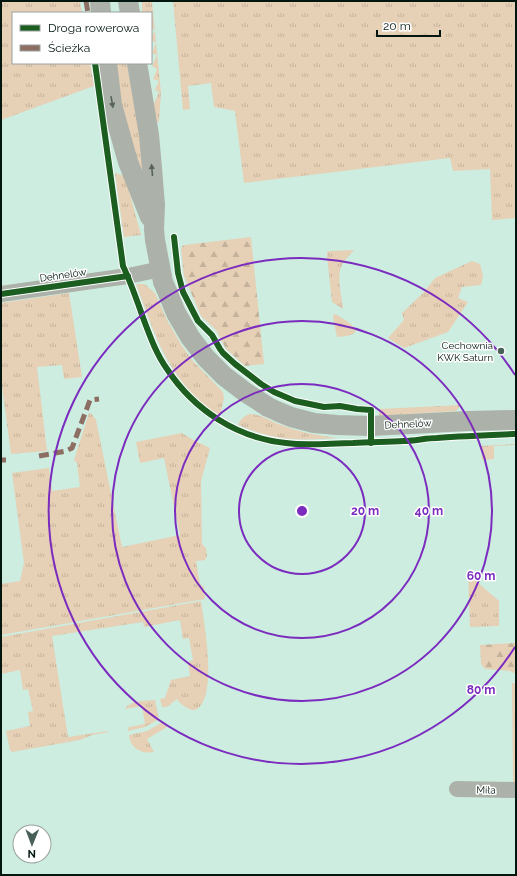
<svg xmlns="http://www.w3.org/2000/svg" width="517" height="876" font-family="Raleway,sans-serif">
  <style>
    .grass { fill: url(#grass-tufts) }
    .forest { fill: url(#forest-firs) }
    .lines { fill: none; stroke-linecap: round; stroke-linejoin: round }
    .minor { stroke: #acb1a9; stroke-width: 16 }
    .tertiary { stroke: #acb1a9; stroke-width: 20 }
    .quiet { stroke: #8d6e63; stroke-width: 5; stroke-dasharray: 10 5; stroke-linecap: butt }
    .cycleway-casing { stroke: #fff; stroke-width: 8 }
    .cycleway { stroke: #1b5e20; stroke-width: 6 }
    .oneway { fill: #56645c }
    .ring { fill: none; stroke: #7b2cbf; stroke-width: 2 }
    .poi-dot { fill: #486158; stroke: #fff; stroke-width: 1.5 }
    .labels { text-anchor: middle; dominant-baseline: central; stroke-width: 3; stroke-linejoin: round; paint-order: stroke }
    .street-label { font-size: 10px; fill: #01160f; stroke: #fff }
    .poi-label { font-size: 10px; fill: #01160f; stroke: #fff; text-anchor: end }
    .centre { fill: #7b2cbf; stroke: #fff; stroke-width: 2 }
    .ring-label { font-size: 12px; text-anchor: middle; font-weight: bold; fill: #7b2cbf; stroke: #fff; stroke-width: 3; stroke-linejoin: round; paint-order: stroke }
  </style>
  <defs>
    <pattern id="grass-tufts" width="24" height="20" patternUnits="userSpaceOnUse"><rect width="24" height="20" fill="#e6d0b6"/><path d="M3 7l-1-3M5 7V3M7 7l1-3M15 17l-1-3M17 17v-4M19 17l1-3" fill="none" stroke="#c4b29b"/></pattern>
    <pattern id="forest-firs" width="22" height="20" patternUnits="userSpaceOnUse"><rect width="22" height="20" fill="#e6d0b6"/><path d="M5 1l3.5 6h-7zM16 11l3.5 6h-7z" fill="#c4b29b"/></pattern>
  </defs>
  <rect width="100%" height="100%" fill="#cdede0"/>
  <g class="grass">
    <path d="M1,1H80L82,13H13V63H90L94,86L1,120Z"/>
    <path d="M142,1H152L153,12L161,93L159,122H157L153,106L159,92L155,90L159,81L153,79L157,69L152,66L157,55L152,53L156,43L151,40V38L155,30L151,28V20L153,14L147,12V13H142Z"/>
    <path d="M173,1H516V218L492,220L490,169L453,171L450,158L244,183L235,111L214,107L211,83L188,86L190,109L183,110Z"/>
    <path d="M115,63H127L129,76L136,108L149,200L121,105Z"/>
    <path d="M115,173L125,176L141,235L124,237Z"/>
    <path d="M354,250C350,255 345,259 342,265C336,274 342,298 343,309L332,302L327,255V252L330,251Z"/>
    <path d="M472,261L480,264L483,276L481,285L462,287L458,298L468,302L448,332L404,348L388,338L404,320L402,313L424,292L435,278Z"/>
    <path d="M136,284H145L148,287L155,293L168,322L182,346L193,361L223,392L224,398L220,416C211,410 202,403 194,395C163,365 151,323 136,284Z"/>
    <path d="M69,293L82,377L64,379L62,365L37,367L47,451L11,454L1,379V303Z"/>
    <path d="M334,314L337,315C344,319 353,324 356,331C351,337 344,336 337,337L333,317Z"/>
    <path d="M461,405L456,411L379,416V409Z"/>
    <path d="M89,413L92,414L96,420L122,547L180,535L164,458L140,463L136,442L182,433L193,440L210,448L201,481L202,544L206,548L207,556L205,560L196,561L200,584L204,587L205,599L1,635V584L20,581L24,563L12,473L49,468L52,491L80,487L77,463L74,460Z"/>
    <path d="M249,414C260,413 270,421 281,425C300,432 319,436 339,438C318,439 298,441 277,437C264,435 251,430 238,425C240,420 243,417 249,414Z"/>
    <path d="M516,444V445L494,446V459L482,460L481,446Z"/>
    <path d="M468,574L499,601V626L470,627Z"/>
    <path d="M201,601C204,622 218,696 197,709C191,713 180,704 177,699L167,707H162L160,699L165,698L171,680L190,676L188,662L193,660L189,638L183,639L180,620L144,627L143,622L52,636L68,737L108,731V732L92,735L80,740L12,752L10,750L6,731L30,726L28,712L33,711L28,689L23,690L20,670L1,674V637Z"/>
    <path d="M512,683L516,684V783H513Z"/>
    <path d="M155,700L159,719L145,727L128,731V729L129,727L145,724L142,706L125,709C130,700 145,701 155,700Z"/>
    <path d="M163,722L167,727L147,739L154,752C142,754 130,749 129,735L147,731Z"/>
  </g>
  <g class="forest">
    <path d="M251,237L264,364L245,366L226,349L216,330L201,316L184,276L181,248L184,245Z"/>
    <path d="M516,643V674L510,671L485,669L481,664L480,645Z"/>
  </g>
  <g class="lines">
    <g class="minor">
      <path d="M1,294L92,281L128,276L161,269"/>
      <path d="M457,789L516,790"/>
    </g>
    <g class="tertiary">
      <path d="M100,1L101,13"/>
      <path d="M128,1L130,13"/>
      <path d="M107,63L112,105L128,162L150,217"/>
      <path d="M137,63L149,135L152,168L155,205L154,229L155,240L163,282L167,291L176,313L190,337L206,358L224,376L245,392L268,407L279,412L291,417L314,423L337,425L371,426L468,421L516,420"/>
    </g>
    <g class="quiet">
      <path d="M86,1L88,13"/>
      <path d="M39,456L66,451L72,448L90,400L99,399"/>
      <path d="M1,460H6"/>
    </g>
    <defs>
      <g id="cycleway">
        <path d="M95,63L123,266C132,285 138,304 145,323C151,339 157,355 167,369C194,410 237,438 286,443C308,446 331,443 353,443C370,442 387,442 404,441C415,441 426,438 437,438C463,436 490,435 516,434"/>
        <path d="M174,237L178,273L183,292L198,321L212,335L220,349L223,353L235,364L261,384L274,392L295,401L324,407L340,406L357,409L371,410V443"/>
        <path d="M1,294L128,276"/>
      </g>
    </defs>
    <use href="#cycleway" class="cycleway-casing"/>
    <use href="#cycleway" class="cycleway"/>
  </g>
  <defs><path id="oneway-solid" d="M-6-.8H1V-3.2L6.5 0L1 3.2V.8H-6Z"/></defs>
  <g class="oneway">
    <use href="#oneway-solid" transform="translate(112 102) rotate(80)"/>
    <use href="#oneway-solid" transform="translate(152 170) rotate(-95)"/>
  </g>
  <g class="ring">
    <circle cx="302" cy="511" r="63"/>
    <circle cx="302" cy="511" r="127"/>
    <circle cx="302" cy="511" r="190"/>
    <path d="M515 647A253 253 0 1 1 515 375"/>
  </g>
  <circle class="poi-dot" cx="501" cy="351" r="4"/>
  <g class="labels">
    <g class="street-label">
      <text transform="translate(63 275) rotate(-8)">Dehnelów</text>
      <text transform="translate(408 424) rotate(-3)">Dehnelów</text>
      <text transform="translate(486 790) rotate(1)">Miła</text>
    </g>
    <g class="poi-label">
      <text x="493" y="345">Cechownia<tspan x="493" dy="12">KWK Saturn</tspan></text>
    </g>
  </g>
  <circle cx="302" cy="511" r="6" class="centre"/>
  <g class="ring-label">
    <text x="365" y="515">20 m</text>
    <text x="429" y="515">40 m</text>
    <text x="481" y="580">60 m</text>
    <text x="481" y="694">80 m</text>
  </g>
  <rect width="517" height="876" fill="none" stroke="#01160f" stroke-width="4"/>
  <rect x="12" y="12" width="140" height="52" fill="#ffffff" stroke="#99a29f"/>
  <rect x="20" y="25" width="20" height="6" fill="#1b5e20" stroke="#99a29f"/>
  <text x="48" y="32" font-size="12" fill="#01160f">Droga rowerowa</text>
  <rect x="20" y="45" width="20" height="6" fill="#8d6e63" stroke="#99a29f"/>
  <text x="48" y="52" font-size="12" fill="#01160f">Ścieżka</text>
  <g transform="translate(32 844) rotate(181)"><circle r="19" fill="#ffffff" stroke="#99a29f"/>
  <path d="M0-3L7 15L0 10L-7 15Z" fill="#486158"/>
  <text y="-6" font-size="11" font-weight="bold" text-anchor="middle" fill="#01160f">N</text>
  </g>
  <path d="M377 30v6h63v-6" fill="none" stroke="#01160f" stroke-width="2"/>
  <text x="383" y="30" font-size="12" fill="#01160f" stroke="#ffffff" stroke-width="3" paint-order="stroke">20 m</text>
</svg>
